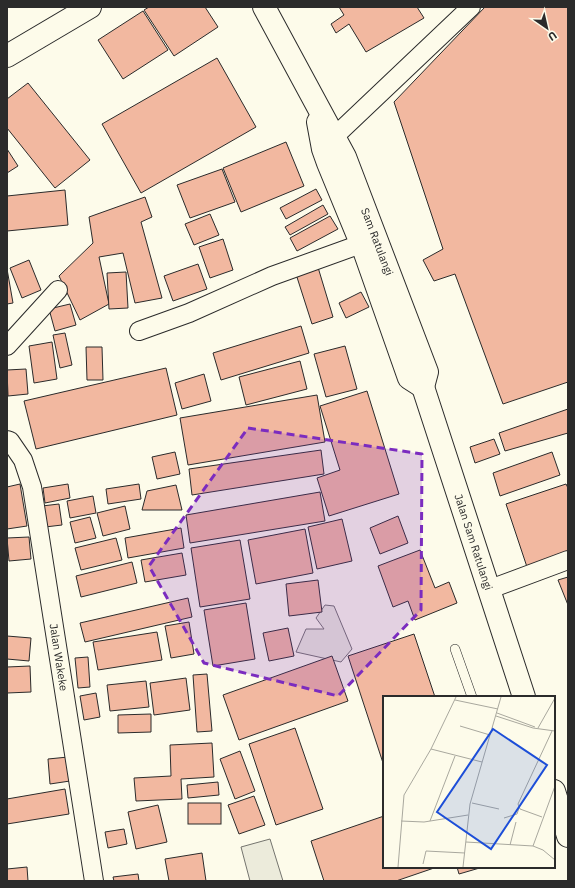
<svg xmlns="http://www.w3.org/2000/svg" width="575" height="888" font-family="'IBM Plex Sans',sans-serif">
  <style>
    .green { fill: #ecebdb; stroke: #74746e }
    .building { fill: #f2b8a0; stroke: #2b2b2b }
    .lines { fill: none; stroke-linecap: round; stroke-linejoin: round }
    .service-casing { stroke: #2b2b2b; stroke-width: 10 }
    .minor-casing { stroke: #2b2b2b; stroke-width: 20 }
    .tertiary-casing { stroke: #2b2b2b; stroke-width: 24 }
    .primary-casing { stroke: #2b2b2b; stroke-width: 24 }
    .service { stroke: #fdfbea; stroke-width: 9 }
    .minor { stroke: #fdfbea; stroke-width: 18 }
    .tertiary { stroke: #fdfbea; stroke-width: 22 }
    .primary { stroke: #fdfbea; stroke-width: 22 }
    .marked { fill: #7b2cbf; fill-opacity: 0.2; stroke: #7b2cbf; stroke-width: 3; stroke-dasharray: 8 5; stroke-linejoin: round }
    .labels { text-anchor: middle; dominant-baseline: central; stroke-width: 3; stroke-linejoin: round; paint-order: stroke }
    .street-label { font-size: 11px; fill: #2b2b2b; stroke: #fdfbea }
    .inset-road { fill: none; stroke: #a9a89e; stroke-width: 1 }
    .view { fill: #1d4ed8; fill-opacity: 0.15; stroke: #1d4ed8; stroke-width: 2 }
    .inset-edge { fill: none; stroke: #2b2b2b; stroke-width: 2 }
  </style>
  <rect width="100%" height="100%" fill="#fdfbea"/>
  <g class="green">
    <path d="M325,605L334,606L352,649L341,662L296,652L306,629H324L316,618Z"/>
    <path d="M270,839L283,881H250L241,847Z"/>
  </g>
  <g class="building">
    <path d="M149,7H205L218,27L174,56L144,10Z"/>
    <path d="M339,7H417L424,18L366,52L349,24L336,33L331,24L344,15Z"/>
    <path d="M485,7H568V382L503,404L455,274L434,281L423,260L443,249L394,102Z"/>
    <path d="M143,11L168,50L123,79L98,40Z"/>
    <path d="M217,58L256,127L141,193L102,124Z"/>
    <path d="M28,83L90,160L55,188L7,128V99Z"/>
    <path d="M286,142L304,186L241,212L223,168Z"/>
    <path d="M7,149L18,166L7,173Z"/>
    <path d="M222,169L235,202L190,218L177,185Z"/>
    <path d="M316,189L322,200L286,219L280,208Z"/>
    <path d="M65,190L68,225L7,231V196Z"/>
    <path d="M145,197L152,217L141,222L162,298L135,303L123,253L99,257L109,304L80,320L59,276L93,243L89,217Z"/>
    <path d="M323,205L328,214L290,235L285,227Z"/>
    <path d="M210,214L219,235L194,245L185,224Z"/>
    <path d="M330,216L338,229L297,251L290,238Z"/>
    <path d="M223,239L233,270L210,278L199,247Z"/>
    <path d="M29,260L41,290L22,298L10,268Z"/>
    <path d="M198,264L207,289L173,301L164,276Z"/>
    <path d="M317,264L333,317L312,324L295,271Z"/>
    <path d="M7,269L13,303L7,304Z"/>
    <path d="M126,272L128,308L109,309L107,273Z"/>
    <path d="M361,292L369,307L346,318L339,303Z"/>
    <path d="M70,304L76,325L55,331L49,309Z"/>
    <path d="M301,326L309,353L221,380L213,353Z"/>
    <path d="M65,333L72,365L60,368L53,335Z"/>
    <path d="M52,342L57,379L34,383L29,346Z"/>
    <path d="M345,346L357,389L326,397L314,354Z"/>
    <path d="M86,347H102L103,380H87Z"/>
    <path d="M300,361L307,389L246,405L239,377Z"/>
    <path d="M166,368L177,415L36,449L24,401Z"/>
    <path d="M26,369L28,394L8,396L7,370Z"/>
    <path d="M204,374L211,401L182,409L175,383Z"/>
    <path d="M367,391L399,494L329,516L317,478L340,470L320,406Z"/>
    <path d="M317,395L325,442L188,465L180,418Z"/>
    <path d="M568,409V433L505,451L499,433Z"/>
    <path d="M494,439L500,454L475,463L470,447Z"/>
    <path d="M321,450L324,474L192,495L189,469Z"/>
    <path d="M175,452L180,474L157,479L152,457Z"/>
    <path d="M552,452L560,475L500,496L493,473Z"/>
    <path d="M20,484L27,526L7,529V487Z"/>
    <path d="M68,484L70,498L45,503L43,488Z"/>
    <path d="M139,484L141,499L108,504L106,489Z"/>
    <path d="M566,484L568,488V553L527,567L506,504Z"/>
    <path d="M176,485L182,510H142L147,491Z"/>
    <path d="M320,492L325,521L190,543L186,515Z"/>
    <path d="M93,496L96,513L70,518L67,501Z"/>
    <path d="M59,504L62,525L45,527L42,506Z"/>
    <path d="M125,506L130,529L103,536L97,513Z"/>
    <path d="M398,516L408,543L380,554L370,528Z"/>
    <path d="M90,517L96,538L75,543L70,522Z"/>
    <path d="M342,519L352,561L317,569L308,527Z"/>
    <path d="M181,528L184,548L128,558L125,538Z"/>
    <path d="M305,529L313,573L256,584L248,540Z"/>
    <path d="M29,537L31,559L9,561L7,538Z"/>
    <path d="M116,538L122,560L81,570L75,548Z"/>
    <path d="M240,540L250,599L200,607L191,548Z"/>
    <path d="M420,550L435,588L449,582L457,603L415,620L408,601L393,607L378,566Z"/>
    <path d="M182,553L186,575L145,582L141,560Z"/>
    <path d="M132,562L137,583L81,597L76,576Z"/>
    <path d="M568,577V605L558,580Z"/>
    <path d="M318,580L322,612L289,616L286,584Z"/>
    <path d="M188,598L192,617L85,642L80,623Z"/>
    <path d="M246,603L255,659L213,666L204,610Z"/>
    <path d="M189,622L194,654L171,658L165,626Z"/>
    <path d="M288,628L294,656L269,661L263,633Z"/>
    <path d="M157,632L162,660L98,670L93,642Z"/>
    <path d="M414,634L435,697H384V766L348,656Z"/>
    <path d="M7,636L31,638L29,661L7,659Z"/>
    <path d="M332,656L348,701L239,740L223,695Z"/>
    <path d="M88,657L90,687L78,688L75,658Z"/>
    <path d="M30,666L31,692L7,693V667Z"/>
    <path d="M207,674L212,731L197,732L193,675Z"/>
    <path d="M186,678L190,710L154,715L150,683Z"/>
    <path d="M146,681L149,707L110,711L107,685Z"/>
    <path d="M96,693L100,717L84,720L80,696Z"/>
    <path d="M151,714V732L118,733V715Z"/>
    <path d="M295,728L323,809L276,825L249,744Z"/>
    <path d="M212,743L214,777L181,779L182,799L136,801L134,778L171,776L170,745Z"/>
    <path d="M240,751L255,791L235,799L220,759Z"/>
    <path d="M68,757L70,781L50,784L48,759Z"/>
    <path d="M218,782L219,795L188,798L187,785Z"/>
    <path d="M65,789L69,814L7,824V799Z"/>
    <path d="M254,796L265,825L239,834L228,805Z"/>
    <rect x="188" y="803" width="33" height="21"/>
    <path d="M158,805L167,842L136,849L128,812Z"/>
    <path d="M384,816V867H437L396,881H324L311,841Z"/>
    <path d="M124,829L127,844L108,848L105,832Z"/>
    <path d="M202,853L206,881H169L165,859Z"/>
    <path d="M27,867L28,881H7V869Z"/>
    <path d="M457,867H483L459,874Z"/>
    <path d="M138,874L139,881H114L113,877Z"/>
  </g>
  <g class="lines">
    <defs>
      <path id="service" d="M455,649L472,697"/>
      <g id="minor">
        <path d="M334,137L471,7"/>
        <path d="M139,331L189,313L272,276L361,244"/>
        <path d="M7,346L58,290"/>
        <path id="s1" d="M7,440L10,441L23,460L32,487L94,881"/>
        <path d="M490,589L568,560"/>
      </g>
      <path id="tertiary" d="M7,56L90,7"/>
      <g id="primary">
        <path id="s2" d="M264,7L345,157L427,372L423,387"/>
        <path d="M318,122L323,149L328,163L365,253L409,378L423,387"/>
        <path id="s3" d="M423,387L524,697"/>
        <path d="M554,791L568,836"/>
      </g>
    </defs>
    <use href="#service" class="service-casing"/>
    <use href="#minor" class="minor-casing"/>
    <use href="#tertiary" class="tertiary-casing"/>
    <use href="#primary" class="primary-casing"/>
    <use href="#service" class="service"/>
    <use href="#minor" class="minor"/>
    <use href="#tertiary" class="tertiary"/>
    <use href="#primary" class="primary"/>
  </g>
  <path class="marked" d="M248,428L422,454L421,610L338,696L204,663L149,566Z"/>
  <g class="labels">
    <g class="street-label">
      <text stroke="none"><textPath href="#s2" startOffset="261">Sam Ratulangi</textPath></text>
      <text stroke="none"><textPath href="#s3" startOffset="163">Jalan Sam Ratulangi</textPath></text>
      <text stroke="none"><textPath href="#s1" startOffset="227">Jalan Wakeke</textPath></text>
    </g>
  </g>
  <g transform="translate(383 696)">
    <rect width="172" height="172" fill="#fdfbea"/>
    <path class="inset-road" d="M72,4L115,13M114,17L152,31M113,20L150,32L172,35M77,30L107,39M155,32L172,2M48,53L99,66M89,107L116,113M159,121L137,113L135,108L169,35M121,122L134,118L136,112M18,125L41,126L85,119M47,125L72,60M83,146L150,150L160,154L172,164M127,149L133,126M150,150L172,90M40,168L43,155L82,157M15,171L21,99L48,53L73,1M80,171L87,108L118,1"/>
    <path class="view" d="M110,33L164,69L108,153L54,116Z"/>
    <rect width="172" height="172" class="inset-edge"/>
  </g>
  <rect width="575" height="888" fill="none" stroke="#2b2b2b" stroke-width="16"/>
  <g transform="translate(547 28) rotate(146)" stroke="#fdfbea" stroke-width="3" paint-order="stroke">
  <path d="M0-3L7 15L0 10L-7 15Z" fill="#2b2b2b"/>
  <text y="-6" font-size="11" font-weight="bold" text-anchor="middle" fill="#2b2b2b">U</text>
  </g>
</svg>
